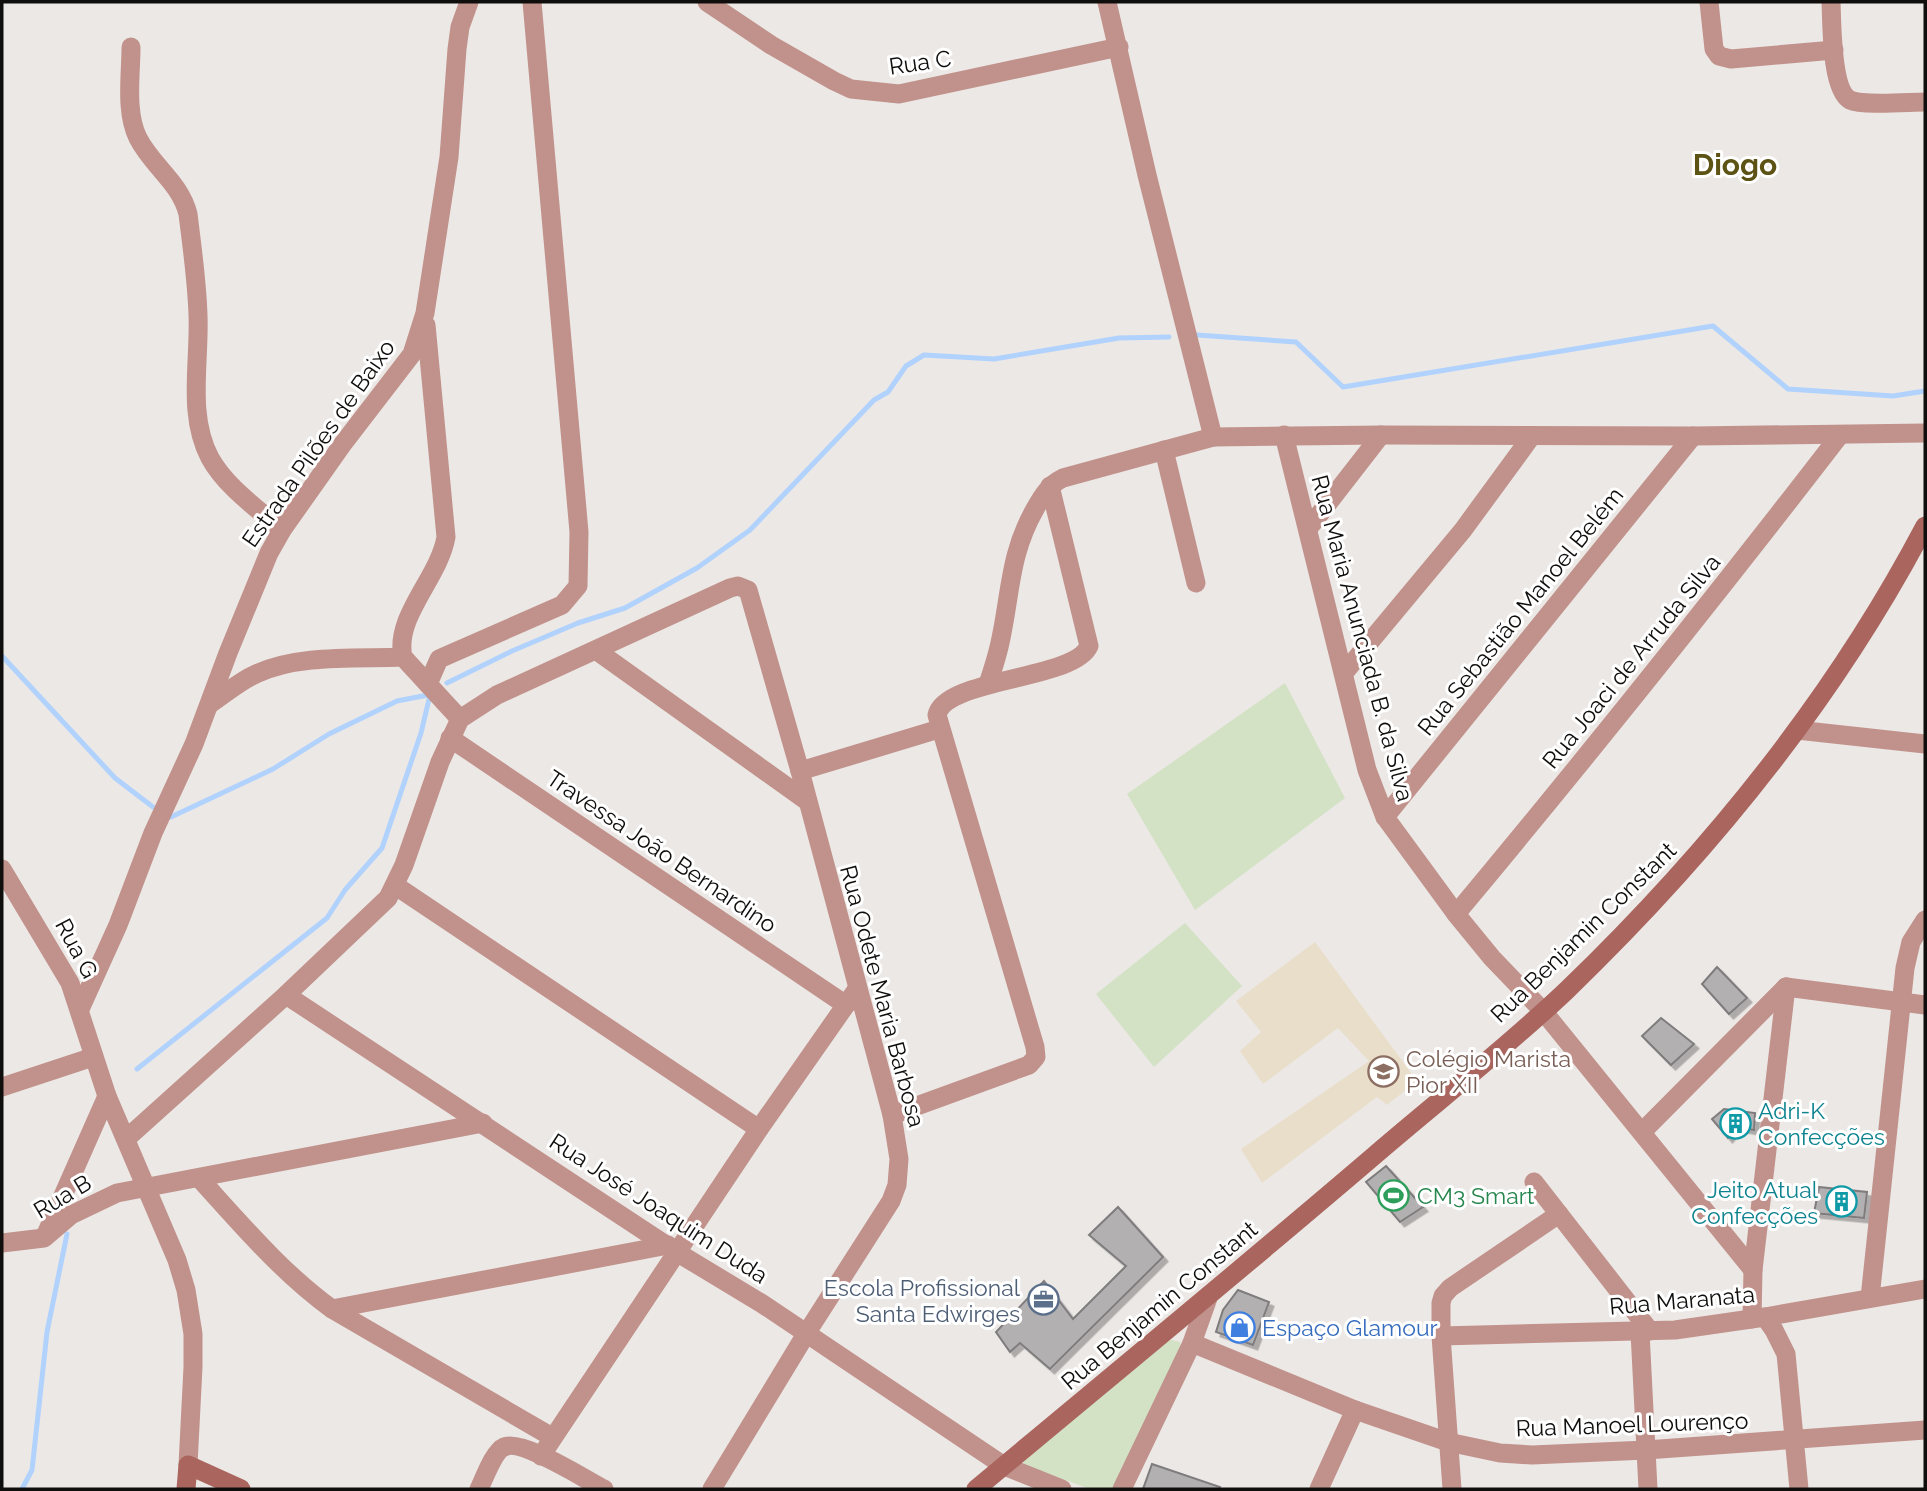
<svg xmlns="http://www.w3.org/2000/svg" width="1927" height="1491" font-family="Raleway,sans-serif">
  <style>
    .education { fill: #e9deca }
    .green { fill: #d3e2c4 }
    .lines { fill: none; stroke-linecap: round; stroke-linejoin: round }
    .stream { stroke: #b0d2fd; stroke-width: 5 }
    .building { fill: #b3b0b2; stroke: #7e7b7d; stroke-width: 2; filter: url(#shadow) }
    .minor { stroke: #c1928b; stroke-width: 19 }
    .tertiary { stroke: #c1928b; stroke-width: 19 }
    .secondary { stroke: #aa665e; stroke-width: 19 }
    .labels { text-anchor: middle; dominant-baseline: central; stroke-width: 6; stroke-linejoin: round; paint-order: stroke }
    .street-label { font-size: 23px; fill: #0f0e0d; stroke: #fff }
    .education-label { font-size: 23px; fill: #785e54; stroke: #fff; text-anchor: start }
    .culture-label { font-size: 23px; fill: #0d838f; stroke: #fff; text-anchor: start }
    .leisure-label { font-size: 23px; fill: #27864d; stroke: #fff; text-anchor: start }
    .service-label { font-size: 23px; fill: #4e5e75; stroke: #fff; text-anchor: end }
    .shop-label { font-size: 23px; fill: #366cbe; stroke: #fff; text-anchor: start }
    .district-label { font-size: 30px; font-weight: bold; fill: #5c5315; stroke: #fff }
  </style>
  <defs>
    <filter id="shadow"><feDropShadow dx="4.5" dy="4.5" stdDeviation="0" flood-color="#0004"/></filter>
  </defs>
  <rect width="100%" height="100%" fill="#ece8e6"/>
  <path class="education" d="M1315,942L1417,1081L1387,1105L1377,1097L1262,1183L1241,1149L1369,1061L1338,1028L1263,1084L1240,1051L1261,1032L1236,1001Z"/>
  <g class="green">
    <path d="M1285,683L1345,798L1195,910L1127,794Z"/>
    <path d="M1185,923L1242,986L1154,1067L1096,994Z"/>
    <path d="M1172,1340L1180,1342L1181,1348L1114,1489H1090L1024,1465L1023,1460L1166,1341Z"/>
  </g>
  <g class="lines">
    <g class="stream">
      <path d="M1197,335L1296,342L1343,387L1713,326L1788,389L1893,396L1925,391"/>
      <path d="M2,656L115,778L153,807"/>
      <path d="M447,683L512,651L578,623L625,608L697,568L750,530L874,400L888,392L906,366L924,355L994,359L1119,338L1169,337"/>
      <path d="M171,817L273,769L329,734L397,701L428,695"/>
      <path d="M137,1069L327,918L345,890L382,848L421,733L430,695"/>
      <path d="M22,1489L32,1470L47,1332L67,1234"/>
    </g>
  </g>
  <g class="building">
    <path d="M1717,967L1747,998L1729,1014L1702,984Z"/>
    <path d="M1661,1018L1694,1044L1671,1065L1642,1036Z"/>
    <path d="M1724,1109L1755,1113L1754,1130L1737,1127L1728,1138L1712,1119Z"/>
    <path d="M1386,1166L1423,1207L1400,1222L1366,1182Z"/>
    <path d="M1819,1187L1867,1192L1864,1218L1814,1213Z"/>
    <path d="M1118,1207L1163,1257L1050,1369L1020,1343L1010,1352L996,1332L1044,1281L1073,1319L1126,1266L1089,1235Z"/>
    <path d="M1238,1290L1269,1302L1253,1345L1216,1332L1223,1310Z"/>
    <path d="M1152,1464L1220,1487L1219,1489H1143Z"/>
  </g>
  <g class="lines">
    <g class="minor">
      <path d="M707,2L771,45L834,81L851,89L899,94L1119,47"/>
      <path d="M1107,2L1147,175L1213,437"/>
      <path d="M1709,2L1714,49L1719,56L1731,59L1834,50"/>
      <path d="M1831,2C1832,22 1831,90 1850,100C1863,106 1909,102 1925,102"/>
      <path d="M131,47C131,75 125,112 138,138C152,166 180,182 188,214C192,247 197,281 198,315C200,362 187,415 210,458C226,487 257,508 282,530"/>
      <path d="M426,325L446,537C439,578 394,617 403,657L460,719"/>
      <path d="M1284,435L1367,770L1385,817L1456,914L1492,958L1543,1011L1753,1270"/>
      <path d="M1164,450L1196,583"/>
      <path d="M1308,529L1381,435"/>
      <path d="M597,651L807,801"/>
      <path d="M1344,673L1463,530L1531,437"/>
      <path d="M428,684L439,659L562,605L578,586L579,532L532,2"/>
      <path d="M988,684C993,669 998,654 1001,638C1011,590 1010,553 1035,509C1043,495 1049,485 1063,478L1213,437L1381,435L1693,436L1925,433"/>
      <path d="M210,704C225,694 240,681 256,674C298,654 357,659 403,657"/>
      <path d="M1797,730L1925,744"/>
      <path d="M450,738L846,1005"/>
      <path d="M800,771L939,729"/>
      <path d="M1385,817L1693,436"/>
      <path d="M396,886L759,1129"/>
      <path d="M1456,914C1587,757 1715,597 1840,435"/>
      <path d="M1786,987L1925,1005"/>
      <path d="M286,995L678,1253L761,1303L1004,1466L1062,1489"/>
      <path d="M80,1009L118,925L153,833L194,744L228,653L269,553L282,530L342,445L412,354L425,313L449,157L457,49L460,27L469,2"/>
      <path d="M2,1087L93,1057"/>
      <path d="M892,1115L1029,1065L1036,1057L1035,1047L937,715C945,678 1074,680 1089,646L1050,486"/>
      <path d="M1642,1132L1786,987"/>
      <path d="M126,1139L286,995L388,898L404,865L440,762L460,719L497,695L730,588L738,586L748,590L800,771L892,1115L899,1159L897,1185L891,1201L806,1334L712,1489"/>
      <path d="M199,1178C241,1224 281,1272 332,1309L552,1437"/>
      <path d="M1534,1182L1650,1331"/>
      <path d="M46,1234L107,1096"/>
      <path d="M2,1243L44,1238L71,1215L117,1193L483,1123"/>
      <path d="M1870,1298L1905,968L1911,942L1925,920"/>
      <path d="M332,1309L668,1245"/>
      <path d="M1765,1317L1774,1330L1786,1354L1799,1489"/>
      <path d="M1752,1319L1753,1270L1786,987"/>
      <path d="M1640,1332L1648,1489"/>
      <path d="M1441,1336L1675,1330L1765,1317L1925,1289"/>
      <path d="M1192,1343L1355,1410L1448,1442L1500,1453L1532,1455L1646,1450L1925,1430"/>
      <path d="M541,1456L759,1129L857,989"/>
      <path d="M479,1489C484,1479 494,1451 504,1447C521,1438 586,1480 604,1489"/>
      <path d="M1319,1489L1355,1410"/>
      <path d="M1452,1489L1441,1336V1303L1443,1296L1450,1288L1559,1214"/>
    </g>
    <g class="tertiary">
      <path d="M2,869L70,983L107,1096L177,1260L186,1290L193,1334V1367L188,1465"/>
      <path d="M1122,1489L1192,1343L1208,1298"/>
    </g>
    <g class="secondary">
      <path d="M186,1489L188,1465L241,1489"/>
      <path d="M976,1489C1109,1378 1243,1268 1375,1155C1439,1100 1506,1048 1567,990C1709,853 1833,701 1925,526"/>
    </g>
  </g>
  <defs>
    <symbol id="school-ring" viewBox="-11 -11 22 22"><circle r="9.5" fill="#fff" stroke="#8d6e63" stroke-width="1.5"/><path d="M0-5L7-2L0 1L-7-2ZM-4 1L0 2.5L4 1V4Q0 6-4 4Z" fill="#8d6e63"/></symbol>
    <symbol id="building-ring" viewBox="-11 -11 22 22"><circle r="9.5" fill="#fff" stroke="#0f9aa8" stroke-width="1.5"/><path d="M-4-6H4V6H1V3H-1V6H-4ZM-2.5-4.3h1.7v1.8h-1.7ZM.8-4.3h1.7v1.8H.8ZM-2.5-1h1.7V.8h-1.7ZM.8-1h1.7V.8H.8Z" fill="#0f9aa8"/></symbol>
    <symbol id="stadium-ring" viewBox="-11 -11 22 22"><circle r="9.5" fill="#fff" stroke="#2e9e5b" stroke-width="1.5"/><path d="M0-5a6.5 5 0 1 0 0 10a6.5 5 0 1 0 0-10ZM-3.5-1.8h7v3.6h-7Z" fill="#2e9e5b"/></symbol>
    <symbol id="office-ring" viewBox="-11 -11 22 22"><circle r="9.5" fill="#fff" stroke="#5c6f8a" stroke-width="1.5"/><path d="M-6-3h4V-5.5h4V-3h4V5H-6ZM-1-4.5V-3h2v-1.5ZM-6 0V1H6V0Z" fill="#5c6f8a"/></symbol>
    <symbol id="shop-ring" viewBox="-11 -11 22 22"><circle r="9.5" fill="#fff" stroke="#3f7fe0" stroke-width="1.5"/><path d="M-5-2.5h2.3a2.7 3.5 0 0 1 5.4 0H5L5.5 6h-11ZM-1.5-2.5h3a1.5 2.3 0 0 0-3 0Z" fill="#3f7fe0"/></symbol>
  </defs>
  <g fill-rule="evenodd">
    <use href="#school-ring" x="1366" y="1054" width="35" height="35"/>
    <use href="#building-ring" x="1718" y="1106" width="35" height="35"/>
    <use href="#stadium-ring" x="1376" y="1178" width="35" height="35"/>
    <use href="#building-ring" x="1824" y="1184" width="35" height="35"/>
    <use href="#office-ring" x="1026" y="1282" width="35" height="35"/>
    <use href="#shop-ring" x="1222" y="1310" width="35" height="35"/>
  </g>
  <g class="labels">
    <g class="street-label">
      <text transform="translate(920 62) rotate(-8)">Rua C</text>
      <text transform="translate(318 443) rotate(-55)">Estrada Pilões de Baixo</text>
      <text transform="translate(1520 611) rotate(-51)">Rua Sebastião Manoel Belém</text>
      <text transform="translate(1363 638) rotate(75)">Rua Maria Anunciada B. da Silva</text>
      <text transform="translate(1631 661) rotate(-51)">Rua Joaci de Arruda Silva</text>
      <text transform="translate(662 851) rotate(34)">Travessa João Bernardino</text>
      <text transform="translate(1583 932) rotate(-44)">Rua Benjamin Constant</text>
      <text transform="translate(77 948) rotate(62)">Rua G</text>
      <text transform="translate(883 996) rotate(75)">Rua Odete Maria Barbosa</text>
      <text transform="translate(62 1196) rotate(-31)">Rua B</text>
      <text transform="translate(659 1208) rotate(33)">Rua José Joaquim Duda</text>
      <text transform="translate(1682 1300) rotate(-5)">Rua Maranata</text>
      <text transform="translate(1159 1305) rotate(-40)">Rua Benjamin Constant</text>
      <text transform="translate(1632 1424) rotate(-2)">Rua Manoel Lourenço</text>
    </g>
    <g class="education-label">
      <text x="1406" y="1058">Colégio Marista<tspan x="1406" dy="26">Pior XII</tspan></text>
    </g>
    <g class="culture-label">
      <text x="1758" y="1110">Adri-K<tspan x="1758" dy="26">Confecções</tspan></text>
      <text x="1818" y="1189" text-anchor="end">Jeito Atual<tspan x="1818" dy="26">Confecções</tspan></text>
    </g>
    <g class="leisure-label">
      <text x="1417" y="1195">CM3 Smart</text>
    </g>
    <g class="service-label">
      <text x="1020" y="1287">Escola Profissional<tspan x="1020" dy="26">Santa Edwirges</tspan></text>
    </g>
    <g class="shop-label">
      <text x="1262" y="1327">Espaço Glamour</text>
    </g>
    <g class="district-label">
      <text x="1735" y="164">Diogo</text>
    </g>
  </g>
  <rect width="1927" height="1491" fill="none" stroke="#0f0e0d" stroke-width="7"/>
</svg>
